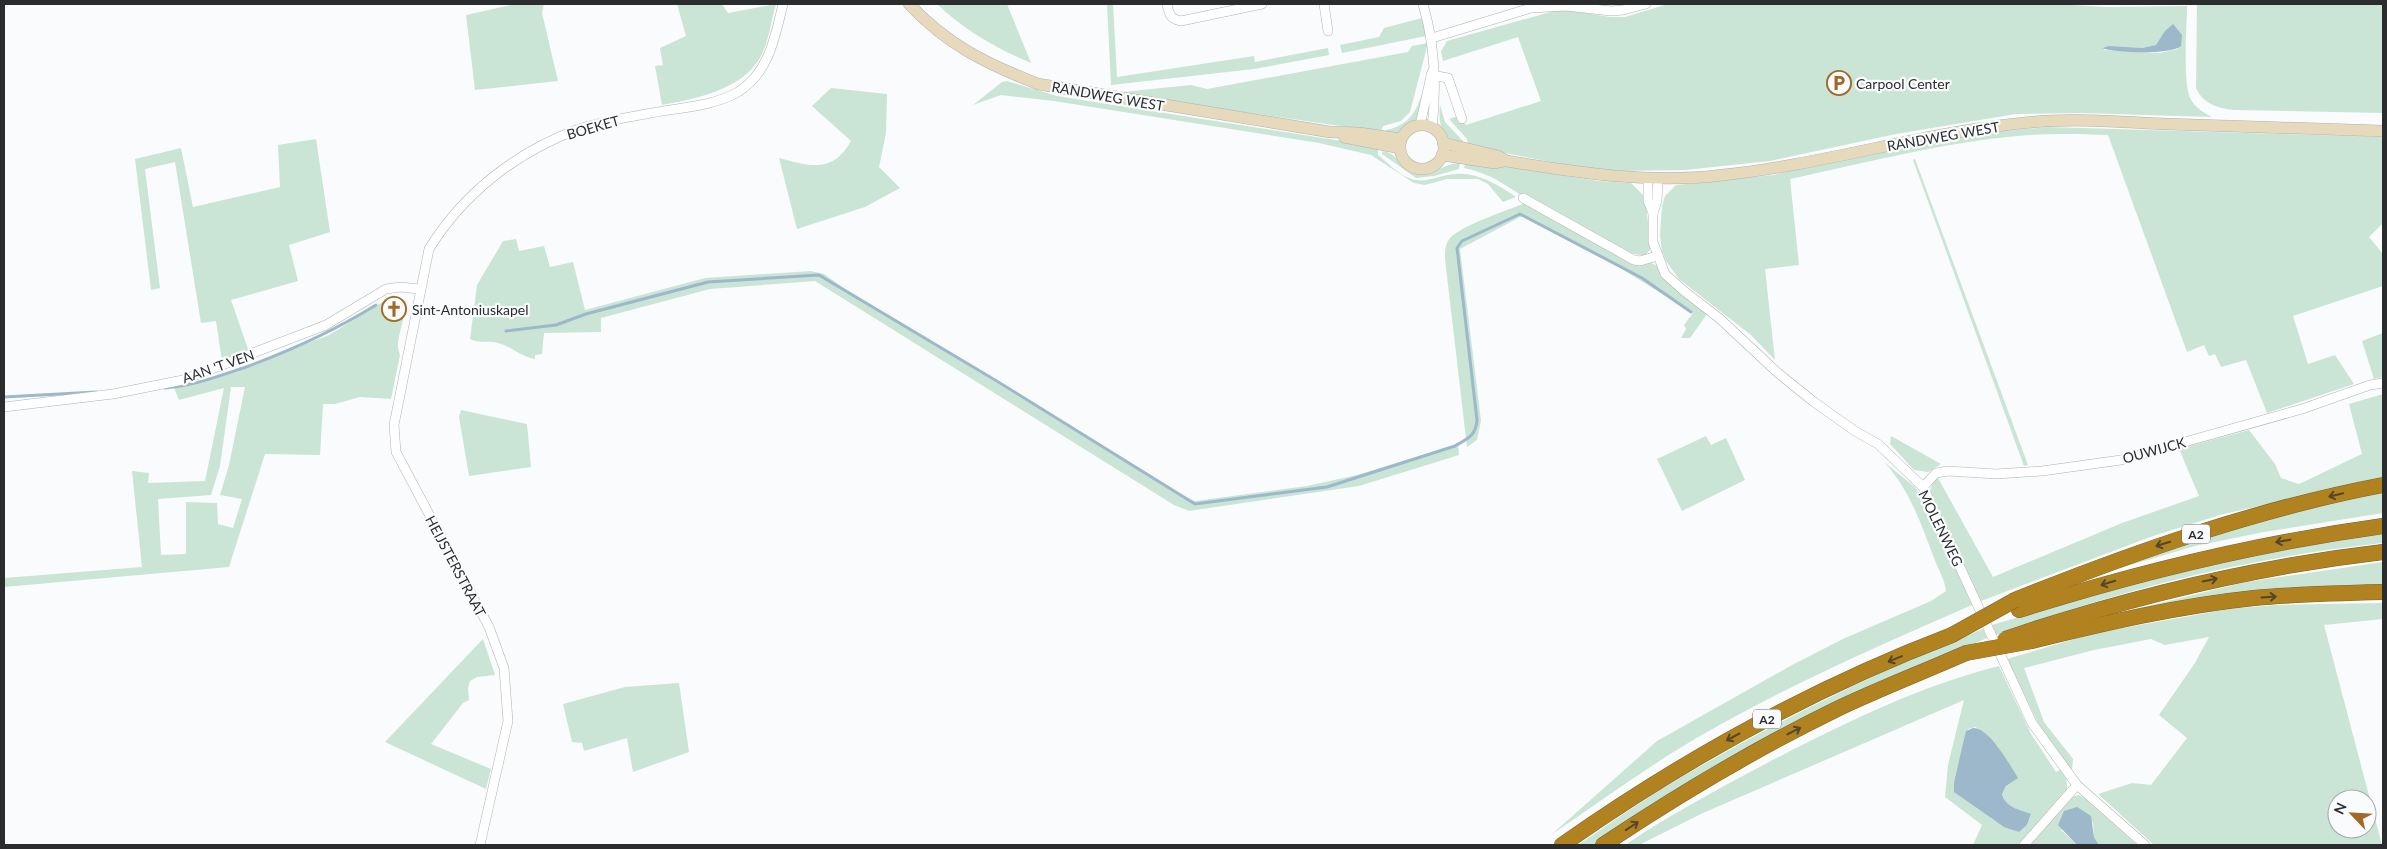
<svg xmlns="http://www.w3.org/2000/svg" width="2387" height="849" font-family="Lato,sans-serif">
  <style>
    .green { fill: #cae5d5; fill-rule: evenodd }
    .water { fill: #9db8cb }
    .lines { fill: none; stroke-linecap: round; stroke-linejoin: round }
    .stream { stroke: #9db8cb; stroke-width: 3 }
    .street-casing { stroke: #b0b1b3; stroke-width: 10 }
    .secondary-casing { stroke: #b0b1b3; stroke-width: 12 }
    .highway-casing { stroke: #816425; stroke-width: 16 }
    .street { stroke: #fff; stroke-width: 9 }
    .secondary { stroke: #e7dabc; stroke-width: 11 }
    .highway { stroke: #b08220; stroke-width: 15 }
    .highway-bridge-casing { stroke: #816425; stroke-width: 16; stroke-linecap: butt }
    .highway-bridge { stroke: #b08220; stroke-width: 15 }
    .oneway { stroke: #534629 }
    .labels { text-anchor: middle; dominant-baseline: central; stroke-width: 4.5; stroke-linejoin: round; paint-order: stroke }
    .shield { fill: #f9fbfd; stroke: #696a6b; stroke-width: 1 }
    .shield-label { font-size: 12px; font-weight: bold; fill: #2b2c2d }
    .poi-label { font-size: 14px; fill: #2b2c2d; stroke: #f9fbfd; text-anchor: start }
    .street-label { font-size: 14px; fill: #2b2c2d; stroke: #f9fbfd }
  </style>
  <rect width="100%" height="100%" fill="#f9fbfd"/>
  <g class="green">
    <path d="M516,4H544L542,13L558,81L475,90L466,15Z"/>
    <path d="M677,4H722L728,13L776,4C771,21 769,41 761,56C743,90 695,99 662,105L655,66L663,65L660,48L686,36Z"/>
    <path d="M937,4H1007L1031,63C997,49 964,30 937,4Z"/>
    <path d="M1107,4H1113L1117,77L1254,56L1255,62L1328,48L1329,55L1254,69L1111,85Z"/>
    <path d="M1668,4H2055L2106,7L2187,6C2187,27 2182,83 2191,100C2196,108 2204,113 2212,117L2081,113L2016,114L1896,134L1770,161L1685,170L1618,171L1588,169L1468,146L1467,139L1449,119L1458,116L1466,125L1541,101L1518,37L1443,61L1441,51L1447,41L1561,9L1610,17H1625ZM2165,31L2178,49L2160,53L2104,50L2103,47L2142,48L2157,45Z"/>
    <path d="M2197,4H2383V113L2233,110C2218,108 2203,104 2196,88Z"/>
    <path d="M1422,18L1426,36L1342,53L1340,45L1379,37L1384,28Z"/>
    <path d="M1428,43L1410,112L1401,121L1383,126L1381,132L1113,93L1191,85L1207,89L1408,52L1412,46Z"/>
    <path d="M1430,57L1417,119L1398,133H1385L1386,130C1422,124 1423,87 1430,57Z"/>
    <path d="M1007,81L1057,96L1342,141L1378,149V155C1387,162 1398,174 1409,178C1425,185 1439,175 1455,174C1478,172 1498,185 1516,197L1503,202L1488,184L1478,179H1447L1425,185L1414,183L1371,155L1319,143L1054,101L1001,95L973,105L1002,82Z"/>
    <path d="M831,88L887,94L886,133L879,167L900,188L865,207L797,229L779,158C808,166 833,174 851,141L812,106Z"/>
    <path d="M1440,105L1445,122L1463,141V145C1442,138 1438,126 1440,105Z"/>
    <path d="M2049,127L2383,137V223L2369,237L2383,254V286L2293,316L2308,364L2335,355L2354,384L2267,413L2246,360L2221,367L2215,354L2209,356L2204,345L2187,352L2108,135C2077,134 2047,133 2017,136C1940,143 1865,163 1790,179L1799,265L1765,269L1775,360L1751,335L1679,279L1666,261L1662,251L1660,235L1662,206L1665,196L1676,185L1773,175L1899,147L1981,133Z"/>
    <path d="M316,139L330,232L289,245L298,281L231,300L249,352L222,361L216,321L201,323L175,162L145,169L160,288L151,290L135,159L181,148L193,207L280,187L278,145Z"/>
    <path d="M1383,151C1400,154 1399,169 1414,173C1431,178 1443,163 1460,163L1459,169L1434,176L1416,178L1382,154Z"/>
    <path d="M1915,159L2028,465L2024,466L1913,160Z"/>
    <path d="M1465,164L1504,166L1598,181L1631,183L1645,197L1651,248L1645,256L1630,253C1598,236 1565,220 1533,202C1506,187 1496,175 1464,168Z"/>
    <path d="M1525,203L1641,263H1651L1658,266L1672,286L1707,314L1690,338H1681L1686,329L1684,325L1693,313L1609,261L1523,217H1520L1460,249L1481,421L1477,440L1467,447L1445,259C1445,251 1445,243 1451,237C1465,224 1506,211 1525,203Z"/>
    <path d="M516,239L519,251L544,246L550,267L573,262L585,310L705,278L811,271L824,274L855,296L1173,491L1195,501L1307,486L1357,475L1458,444L1459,455L1359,486L1189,511L1174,505L815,281L710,289L601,318V332L544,333L542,354L535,355V359C521,357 511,346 498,343C488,340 479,344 470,339L477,285L503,241Z"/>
    <path d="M394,295C416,316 391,334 400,355L391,399L360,397L335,404H323L320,455L265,454L229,567L4,587V578L142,567L132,471L149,473L148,483L205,481L224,388L179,400L174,388L229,373L329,335ZM231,387H245L229,465L220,495L242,499L233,528L218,524L217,503L186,502V554L161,555L158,499L211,495L220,466Z"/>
    <path d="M2383,333V377L2374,379L2362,341Z"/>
    <path d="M2383,394V477L2220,515L2153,536L1981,601L1930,491L1933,482L1938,478L1993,577L2122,523L2199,496L2179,449L2249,430L2275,464L2281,478L2299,484L2362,454L2349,404Z"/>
    <path d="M461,410L527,424L531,467L469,476L459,417Z"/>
    <path d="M1706,436L1711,445L1726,438L1745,480L1682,511L1657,459Z"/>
    <path d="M1891,436L1941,464L1928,472L1914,470L1890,444Z"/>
    <path d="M1884,462L1915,487L1924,499L1972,605C1885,643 1798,681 1716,727C1658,759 1605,798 1551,835L1657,741L1792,665L1845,638L1931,601L1946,591C1945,580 1938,569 1934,558C1921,524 1910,490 1884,462Z"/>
    <path d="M2383,489V513L2264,532L2195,546L2103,573L2204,534Z"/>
    <path d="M2383,531V543C2251,557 2121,589 1996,635L1992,625L2240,552Z"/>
    <path d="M2383,562V584L2285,590L2115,614L2246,582Z"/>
    <path d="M2383,603V619L2324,625L2382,845H2154L2098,794L2132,783L2151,785L2187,738L2159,715L2195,663L2209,637L2165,645L2151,639L2094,650L2024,668L2044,722L2073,759L2072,770L2040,727L2007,659L2095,633L2229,609L2275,605ZM2337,799H2367V829H2337Z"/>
    <path d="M1983,629L1987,638L1862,693L1683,788L1594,845H1578C1610,824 1641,801 1673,782C1772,724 1876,672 1983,629Z"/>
    <path d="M483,639L495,675L477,677L470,681L468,688L469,700L463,703L431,744L491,769L486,789L385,742Z"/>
    <path d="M1999,666L2031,734L2056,772L2060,770C2065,776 2068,781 2067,789L2020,845H1973L1982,825L1945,797L1948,765L1964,700L1703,813L1639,845H1625C1671,814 1720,788 1769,762C1843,724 1919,686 1999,666ZM1976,727L2017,778L2006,786L2002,794C2005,807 2020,810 2031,815L2027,825L2019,832L1992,819L1954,781L1968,729Z"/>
    <path d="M679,683L689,752L633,772L627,738L584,751L582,743L572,742L563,704L625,687Z"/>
    <path d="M2079,795L2084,798L2137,845H2099L2094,837L2093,822L2061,830L2077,845H2028L2072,797Z"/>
  </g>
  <g class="water">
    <path d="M2173,24L2182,35L2181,46C2171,55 2114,53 2102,48L2109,46L2142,48L2156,45L2165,31Z"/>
    <path d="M1973,728C1989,727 2010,765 2018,778L2006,786L2002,794C2005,807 2020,810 2031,814L2027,825L2019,832L2004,827L1954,792V782L1966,731Z"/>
    <path d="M2077,807L2091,816L2094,837L2099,845H2077L2058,825L2064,811Z"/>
  </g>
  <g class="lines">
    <g class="stream">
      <path d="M506,331L556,325L586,314L708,282L819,275L995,380L1195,504L1327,487L1455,446C1467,439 1476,436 1477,420L1457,248L1462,241L1520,214L1642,278L1691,312"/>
      <path d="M165,388C193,386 219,376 246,367C292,350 334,331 376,305"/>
      <path d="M4,397L96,392"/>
    </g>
    <defs>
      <g id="street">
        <path d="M1167,4C1169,14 1170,19 1181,21L1262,4"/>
        <path d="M1324,4L1328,31"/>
        <path d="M1423,4C1435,45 1437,85 1432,128"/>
        <path d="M1432,38L1531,8L1566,6L1611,11L1623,10L1646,4"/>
        <path d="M1431,75L1448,78L1462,119"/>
        <path d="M1420,125L1432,72"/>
        <path d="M1648,178V201L1653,213"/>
        <path d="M1658,178L1657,201L1653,213V242L1665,274L1684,291L1719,318L1778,373L1814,402L1855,431L1878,444L1923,487L2032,723L2077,785L2145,845"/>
        <path d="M1523,198L1634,260L1640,261L1657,256"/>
        <path d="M4,407L113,394L183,380L326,325L386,289L401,287L419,289"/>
        <path d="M1923,487L1936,473L1948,471L1996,474L2042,471L2121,460L2302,409L2370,385L2383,383"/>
        <path d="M480,845L508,721L504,668L489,627L396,452L394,425L429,249C463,194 515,153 576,130C598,122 623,118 646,114C675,108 712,107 738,92C769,73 775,37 783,4"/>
        <path d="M2024,845L2077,785"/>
      </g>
      <g id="secondary">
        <path d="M909,4C947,45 987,64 1038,84L1330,132L1359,133L1401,139"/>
        <circle cx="1422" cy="147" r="22"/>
        <path d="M1344,137L1400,148"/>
        <path d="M1443,143L1498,156L1507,161C1579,173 1650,184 1723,175C1827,164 1928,131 2033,122C2077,118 2122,122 2166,124C2238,126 2311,129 2383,131"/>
        <path d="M1442,155L1495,163L1504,161"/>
      </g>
      <g id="highway">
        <path d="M2015,600C2134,552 2257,509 2383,485"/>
        <path d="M2019,610C2139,572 2259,543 2383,526"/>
        <path d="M2029,631C2146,593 2261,566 2383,552"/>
        <path d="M2032,641C2105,623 2178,606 2254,598C2297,594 2340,593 2383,592"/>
        <path d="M1562,845C1683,760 1813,688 1952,635"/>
        <path d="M1603,845C1678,795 1755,749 1837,709C1879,689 1923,672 1966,653"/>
      </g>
    </defs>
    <use href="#street" class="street-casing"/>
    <use href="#secondary" class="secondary-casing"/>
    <use href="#highway" class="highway-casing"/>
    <use href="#street" class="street"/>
    <use href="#secondary" class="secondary"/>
    <use href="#highway" class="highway"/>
    <defs>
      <g id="highway-bridge">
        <path d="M1952,635L2015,600"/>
        <path d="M2005,639L2029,631"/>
        <path d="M1966,653L2032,641"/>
      </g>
    </defs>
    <use href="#highway-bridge" class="highway-bridge-casing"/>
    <use href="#highway-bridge" class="highway-bridge"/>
  </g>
  <defs><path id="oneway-shaft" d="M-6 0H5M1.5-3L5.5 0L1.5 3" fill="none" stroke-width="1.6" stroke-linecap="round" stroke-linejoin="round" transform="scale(1.25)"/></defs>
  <g class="oneway">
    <use href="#oneway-shaft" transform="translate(2336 495) rotate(166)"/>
    <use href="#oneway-shaft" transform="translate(2283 541) rotate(170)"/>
    <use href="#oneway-shaft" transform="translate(2163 544) rotate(163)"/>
    <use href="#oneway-shaft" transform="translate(2210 580) rotate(-11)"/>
    <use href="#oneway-shaft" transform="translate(2108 583) rotate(163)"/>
    <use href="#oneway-shaft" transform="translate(2269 597) rotate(-4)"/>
    <use href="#oneway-shaft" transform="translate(1895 659) rotate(157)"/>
    <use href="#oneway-shaft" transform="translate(1794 731) rotate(-27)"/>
    <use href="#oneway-shaft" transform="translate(1733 737) rotate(151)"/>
    <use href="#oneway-shaft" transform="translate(1632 826) rotate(-34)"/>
  </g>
  <defs>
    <symbol id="parking-ring" viewBox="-11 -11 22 22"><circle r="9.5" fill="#f9fbfd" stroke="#a16925" stroke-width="1.5"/><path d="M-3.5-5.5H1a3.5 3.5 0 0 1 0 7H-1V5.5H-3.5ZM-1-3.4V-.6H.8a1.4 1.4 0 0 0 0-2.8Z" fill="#a16925"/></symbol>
    <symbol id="church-ring" viewBox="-11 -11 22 22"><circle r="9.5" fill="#f9fbfd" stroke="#a16925" stroke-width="1.5"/><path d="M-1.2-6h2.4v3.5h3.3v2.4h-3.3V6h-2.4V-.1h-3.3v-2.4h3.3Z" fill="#a16925"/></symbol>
  </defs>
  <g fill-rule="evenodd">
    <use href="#parking-ring" x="1825" y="69" width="28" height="28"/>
    <use href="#church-ring" x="380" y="295" width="28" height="28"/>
  </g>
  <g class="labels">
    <g class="shield">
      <rect x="2182" y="524.5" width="28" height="19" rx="4"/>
      <rect x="1753" y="709.5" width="28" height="19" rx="4"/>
    </g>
    <g class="shield-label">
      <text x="2196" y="534">A2</text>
      <text x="1767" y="719">A2</text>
    </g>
    <g class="poi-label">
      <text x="1856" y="83">Carpool Center</text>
      <text x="412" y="309">Sint-Antoniuskapel</text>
    </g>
    <g class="street-label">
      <text transform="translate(1108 96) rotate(10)">RANDWEG WEST</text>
      <text transform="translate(593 127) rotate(-16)">BOEKET</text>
      <text transform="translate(1943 136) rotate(-10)">RANDWEG WEST</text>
      <text transform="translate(218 366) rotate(-19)">AAN 'T VEN</text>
      <text transform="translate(2154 450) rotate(-15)">OUWIJCK</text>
      <text transform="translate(1941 528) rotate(64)">MOLENWEG</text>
      <text transform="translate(456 566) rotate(62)">HEIJSTERSTRAAT</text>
    </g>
  </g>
  <rect width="2387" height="849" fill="none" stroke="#2b2c2d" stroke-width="10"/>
  <g transform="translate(2352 814) rotate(295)"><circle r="24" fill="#f9fbfd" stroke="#a7a8aa"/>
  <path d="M0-4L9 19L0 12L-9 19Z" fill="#a16925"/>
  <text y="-8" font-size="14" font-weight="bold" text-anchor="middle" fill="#2b2c2d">N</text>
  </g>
</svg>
